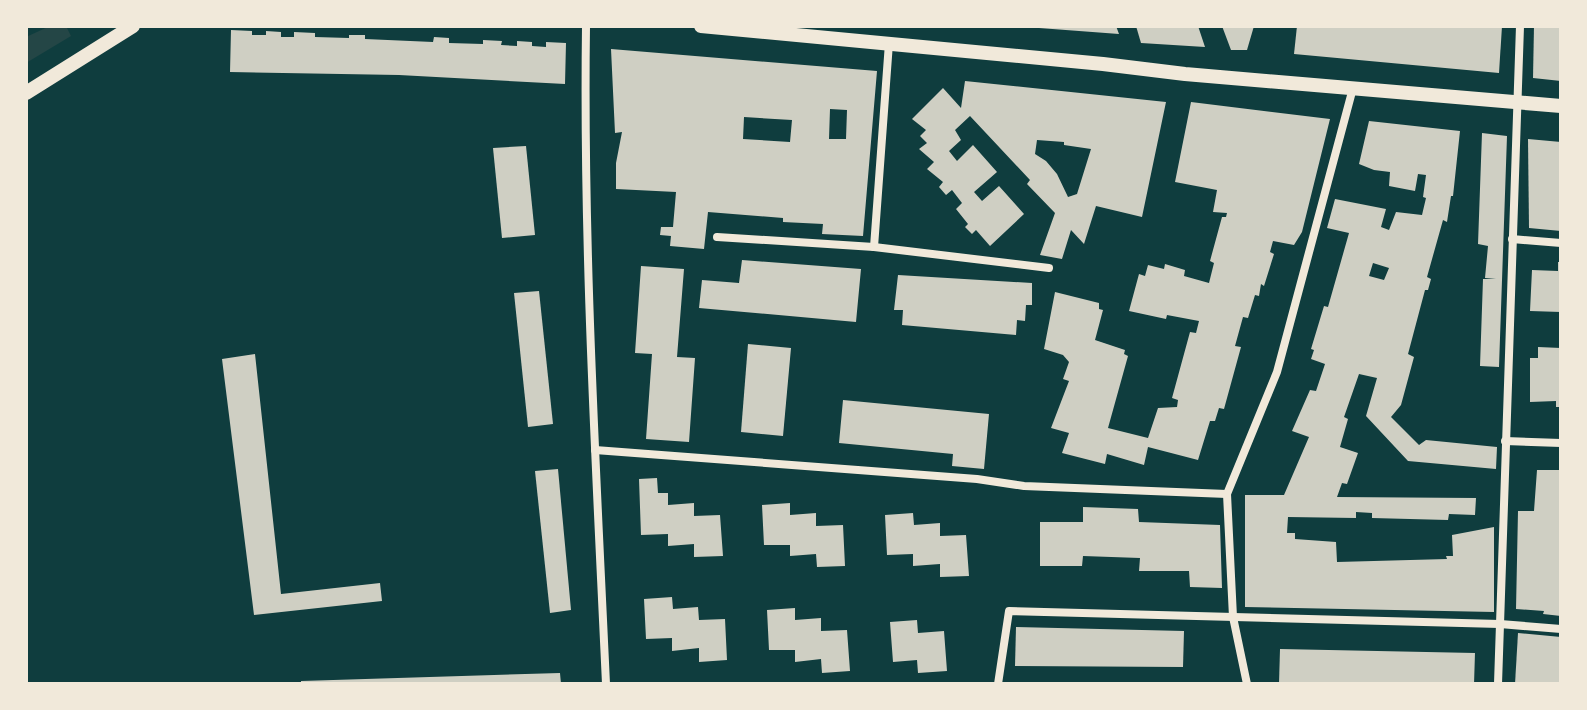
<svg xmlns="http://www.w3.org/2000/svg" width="1587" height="710" font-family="Lato,sans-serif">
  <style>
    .green { fill: #244646 }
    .building { fill: #cfcfc3; fill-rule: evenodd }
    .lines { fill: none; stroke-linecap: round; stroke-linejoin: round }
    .minor { stroke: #f1e9da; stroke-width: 8 }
    .tertiary { stroke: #f1e9da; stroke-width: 14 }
  </style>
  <rect width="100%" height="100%" fill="#0f3d3e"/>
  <path class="green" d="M50,26H66L71,36L26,63V37Z"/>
  <g class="building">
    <path d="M1039,26H1116L1119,34L1039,28Z"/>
    <path d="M1136,26H1198L1205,47L1141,43Z"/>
    <path d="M1222,26H1254L1247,50H1231Z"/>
    <path d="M1297,26H1502L1499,73L1294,54Z"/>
    <path d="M1534,26H1561V81L1533,78Z"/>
    <path d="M231,30L252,31V35H266V31L281,32V37H294V32L315,33V37L349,38V35H365V39L433,42L434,37L449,38V43L483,44V40L502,41L501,45L517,46V41L532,42V46L546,47V42L566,43L565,84L399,75L230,72Z"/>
    <path d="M611,49L877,71L863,236L822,234L823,224L783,222V218L708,212L704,249L670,246L671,236L660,235L661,227H673L676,192L616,189V163L622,132L615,133ZM830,109L847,110L846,139H829ZM744,117L792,120L790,142L743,139Z"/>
    <path d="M965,81L1166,102L1142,217L1096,206L1084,244L1071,230L1062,259L1040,255L1055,213L1027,184L1030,180L970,116L955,130L961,140L949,151L957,161L973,145L997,172L974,192L982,201L999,186L1024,214L990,246L976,230L972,234L965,227L968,224L956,209L962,203L952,190L946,195L939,187L943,182L927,169L934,162L919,149L927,143L920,136L926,130L912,119L943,88L961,108ZM1037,140L1064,142V145L1091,149L1077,194L1068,197L1057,174L1046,161L1035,154Z"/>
    <path d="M1191,102L1330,119L1302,232L1294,245L1273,241L1270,252L1274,254L1264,286L1261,284L1259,296L1255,295L1248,318L1243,317L1235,346L1241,347L1224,409L1219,408L1215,421H1210L1198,460L1148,447L1144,465L1107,454L1105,464L1062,453L1069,433L1051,428L1069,381L1063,379L1069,362L1063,355L1044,349L1055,292L1099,303V309L1103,310L1095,340L1125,350L1124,354L1128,356L1108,428L1148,438L1158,408L1177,407L1178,400L1172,398L1190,332L1196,333L1199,321L1167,315L1166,319L1129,311L1139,274L1145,276L1148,265L1164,269L1165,264L1185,270L1184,276L1209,283L1214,263L1210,261L1222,217H1226L1227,213L1213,212L1217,190L1175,182Z"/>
    <path d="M1369,121L1460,131L1453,196H1451L1447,222L1443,220L1427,277L1431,279L1428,290H1425L1408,354L1414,357L1401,405L1391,417L1419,445L1426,440L1497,447L1496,469L1408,461L1366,416L1377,378L1359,374L1344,417L1348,419L1340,447L1358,453L1347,484L1342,483L1337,497L1476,498L1475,515L1449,514L1448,520L1372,518V513L1356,512V518L1288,517L1287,533H1295V539L1336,542L1337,562L1447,559L1446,556H1453L1452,535L1494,527V612L1245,607V495H1284L1309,437L1292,431L1310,390L1316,391L1325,364L1311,359L1314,350L1311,349L1324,306L1328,307L1349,233L1327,228L1335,199L1386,209L1381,227L1389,230L1396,212L1422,215L1426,198L1423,197L1426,175L1418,174L1415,191L1389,186L1390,172L1374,170L1359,164ZM1373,263L1389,268L1384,280L1369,276Z"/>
    <path d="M1482,133L1507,136L1499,367L1480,366L1483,279H1496L1485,278L1488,246L1478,244Z"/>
    <path d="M1528,139L1561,142V231L1529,228Z"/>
    <path d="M526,146L535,235L502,238L493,148Z"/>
    <path d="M742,260L861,269L856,322L699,308L702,280L739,283Z"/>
    <path d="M1558,262H1561V312L1530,311L1532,270L1558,271Z"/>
    <path d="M641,266L684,269L677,357L695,358L689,442L646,439L652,354L635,353Z"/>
    <path d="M898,275L1032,283V305H1026L1025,321L1017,320L1016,335L902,325L903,310H894Z"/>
    <path d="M539,291L553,424L528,427L514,293Z"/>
    <path d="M748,344L791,348L783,436L741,432Z"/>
    <path d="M1538,347L1561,348V407H1556V401L1530,402V358H1538Z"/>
    <path d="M255,354L281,594L380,583L382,601L254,615L222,359Z"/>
    <path d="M843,400L989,414L984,469L952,466L953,454L839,443Z"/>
    <path d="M558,469L571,610L550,613L535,471Z"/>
    <path d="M1537,470H1561V616L1543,614L1544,611L1516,609L1518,511H1534Z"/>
    <path d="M657,478L658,493H668V505L694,503V516L720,515L723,556L694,557V544L668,546V534L641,535L639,479Z"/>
    <path d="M790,503V515L816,513V526L843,525L845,566L817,567L816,554L790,556V545H764L762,505Z"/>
    <path d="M1083,507L1138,509L1139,522L1220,525L1222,588L1190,587L1189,571H1139L1140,558L1083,556L1082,566H1040V522H1083Z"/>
    <path d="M913,513L914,525L940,523V536L966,535L969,576L940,577V564L913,566V554L887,555L885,515Z"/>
    <path d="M672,597L673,609L698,607L699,620L725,619L727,660L699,662V648L672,651V638L646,639L644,599Z"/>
    <path d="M795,608V620L821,618V631L847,630L850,671L822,673L821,659L795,662V650H769L767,610Z"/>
    <path d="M917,620L918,633L944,631L947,671L918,673L917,660L893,662L890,622Z"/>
    <path d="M1016,627L1184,631L1183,667L1015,666Z"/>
    <path d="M1518,633L1561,637V684H1515Z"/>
    <path d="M1280,649L1475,653L1474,684H1279Z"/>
    <path d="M560,673L561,684H301V681Z"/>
  </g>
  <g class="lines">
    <g class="minor">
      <path d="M586,26C583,245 596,465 606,684"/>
      <path d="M717,237L874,247L1049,268"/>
      <path d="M1512,239L1561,243"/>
      <path d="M874,247L889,43"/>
      <path d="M1505,441L1561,443"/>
      <path d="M595,450L977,479L1024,486L1227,494"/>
      <path d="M998,684L1009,611L1500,624L1561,629"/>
      <path d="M1247,684L1233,617L1227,494L1277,372L1353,88"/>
      <path d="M1498,684L1520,26"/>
    </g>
    <g class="tertiary">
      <path d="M701,26L1103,64L1185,74L1561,106"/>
      <path d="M26,93L133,26"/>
    </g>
  </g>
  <rect width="1587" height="710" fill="none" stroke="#f1e9da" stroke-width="56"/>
</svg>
